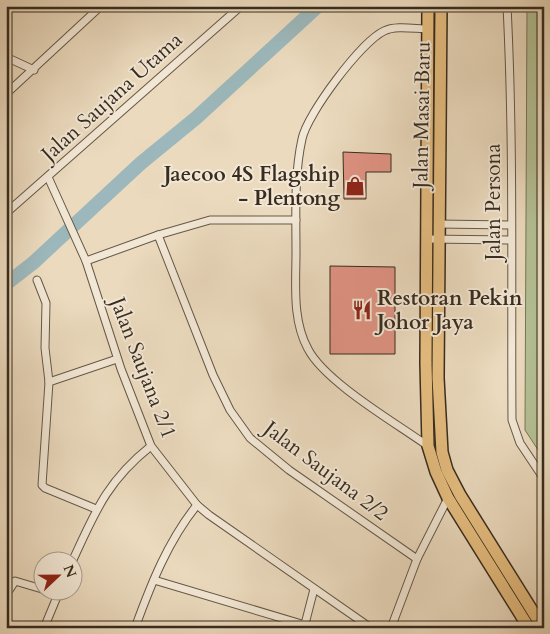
<svg xmlns="http://www.w3.org/2000/svg" width="550" height="634" font-family="Cardo,serif">
  <style>
    .green { fill: #b4c094; stroke: #76765a }
    .lines { fill: none; stroke-linecap: round; stroke-linejoin: round }
    .river { stroke: #9cb8bc; stroke-width: 14 }
    .building { fill: #e09383; stroke: #372c1f }
    .minor-casing { stroke: #645847; stroke-width: 9 }
    .primary-casing { stroke: #372c1f; stroke-width: 14 }
    .minor { stroke: #f2e7d5; stroke-width: 7 }
    .primary { stroke: #e6bd7f; stroke-width: 11 }
    .labels { text-anchor: middle; dominant-baseline: central; stroke-width: 4; stroke-linejoin: round; paint-order: stroke }
    .street-label { font-size: 21px; fill: #372c1f; stroke: #f2e7d5 }
    .poi-label { font-size: 21px; font-weight: bold; fill: #372c1f; stroke: #f2e7d5; text-anchor: end }
  </style>
  <rect width="100%" height="100%" fill="#ebdabe"/>
  <filter id="stains"><feTurbulence type="fractalNoise" baseFrequency=".004" numOctaves="4"/><feColorMatrix values="0 0 0 0 .2 0 0 0 0 .09 0 0 0 0 .02 0 0 0 .5 -.17"/></filter>
  <radialGradient id="worn" r=".72"><stop offset=".6" stop-color="#630" stop-opacity="0"/><stop offset="1" stop-color="#630" stop-opacity=".3"/></radialGradient>
  <path class="green" d="M527,6H544V459L525,430Z"/>
  <g class="lines">
    <path class="river" d="M6,284L33,263L141,163L196,118L318,6"/>
  </g>
  <g class="building">
    <path d="M343,152L391,154V172H366V199H344Z"/>
    <path d="M330,266L395,267V354H330Z"/>
  </g>
  <g class="lines">
    <defs>
      <g id="minor">
        <path d="M507,6C514,144 511,282 512,420L520,443L544,479"/>
        <path d="M6,57L34,70"/>
        <path d="M6,94L101,6"/>
        <path d="M48,177L86,261L121,369L151,446L197,505L209,515L371,628"/>
        <path d="M6,213L241,6"/>
        <path d="M438,224L510,225"/>
        <path d="M158,235L213,375L230,410L250,438L289,470L417,559"/>
        <path d="M427,239L510,240"/>
        <path d="M86,261L158,235L210,220H296"/>
        <path d="M37,280L46,303L45,348L49,382L42,485L45,488L96,509"/>
        <path d="M49,382L117,359"/>
        <path d="M428,446C396,423 325,382 308,349C292,320 296,284 296,252C296,215 294,175 302,139C307,114 361,42 384,31C396,25 415,29 429,29"/>
        <path d="M72,562C95,512 107,481 151,446"/>
        <path d="M154,580L305,625"/>
        <path d="M6,595L15,581L42,589"/>
        <path d="M44,628L59,592"/>
        <path d="M135,628C151,584 168,541 197,505"/>
        <path d="M304,628L314,589"/>
        <path d="M391,628L417,559L448,498"/>
      </g>
      <g id="primary">
        <path d="M428,6L426,363L428,446L436,472L448,498L529,628"/>
        <path d="M441,6L438,378L442,452L447,470L460,495L543,628"/>
      </g>
    </defs>
    <use href="#minor" class="minor-casing"/>
    <use href="#primary" class="primary-casing"/>
    <use href="#minor" class="minor"/>
    <use href="#primary" class="primary"/>
  </g>
  <defs>
    <symbol id="shop-bare" viewBox="-9 -9 18 18"><path d="M-5-2.5h2.3a2.7 3.5 0 0 1 5.4 0H5L5.5 6h-11ZM-1.5-2.5h3a1.5 2.3 0 0 0-3 0Z" fill="#8f2418" stroke="#f2e7d5" stroke-width="2.5" paint-order="stroke"/></symbol>
    <symbol id="restaurant-bare" viewBox="-9 -9 18 18"><path d="M-5-6h1v4h1v-4h1v4h1v-4h1v5L-1.5 .5V6h-2V.5L-5-1ZM5-6V6H3V1.5H1.5Q1.5-4 5-6Z" fill="#8f2418" stroke="#f2e7d5" stroke-width="2.5" paint-order="stroke"/></symbol>
  </defs>
  <g fill-rule="evenodd">
    <use href="#shop-bare" x="341" y="172" width="28" height="28"/>
    <use href="#restaurant-bare" x="348" y="296" width="28" height="28"/>
  </g>
  <g class="labels">
    <g class="street-label">
      <text transform="translate(112 97) rotate(-42)">Jalan Saujana Utama</text>
      <text transform="translate(422 115) rotate(-89)">Jalan Masai Baru</text>
      <text transform="translate(493 202) rotate(-90)">Jalan Persona</text>
      <text transform="translate(143 368) rotate(69)">Jalan Saujana 2/1</text>
      <text transform="translate(326 471) rotate(37)">Jalan Saujana 2/2</text>
    </g>
    <g class="poi-label">
      <text x="340" y="174">Jaecoo 4S Flagship<tspan x="340" dy="24">- Plentong</tspan></text>
      <text x="377" y="298" text-anchor="start">Restoran Pekin<tspan x="377" dy="24">Johor Jaya</tspan></text>
    </g>
  </g>
  <rect width="550" height="634" fill="none" stroke="#ebdabe" stroke-width="25"/>
  <rect x="8" y="8" width="535" height="619" fill="none" stroke="#372c1f" stroke-width="2.5"/>
  <rect x="12" y="12" width="525" height="609" fill="none" stroke="#372c1f"/>
  <g transform="translate(58 576) rotate(68)"><circle r="24" fill="#f2e7d5" stroke="#a79c8c"/>
  <path d="M0-4L9 19L0 12L-9 19Z" fill="#8f2418"/>
  <text y="-8" font-size="14" font-weight="bold" text-anchor="middle" fill="#372c1f">N</text>
  </g>
  <rect width="100%" height="100%" filter="url(#stains)"/>
  <rect width="100%" height="100%" fill="url(#worn)"/>
</svg>
